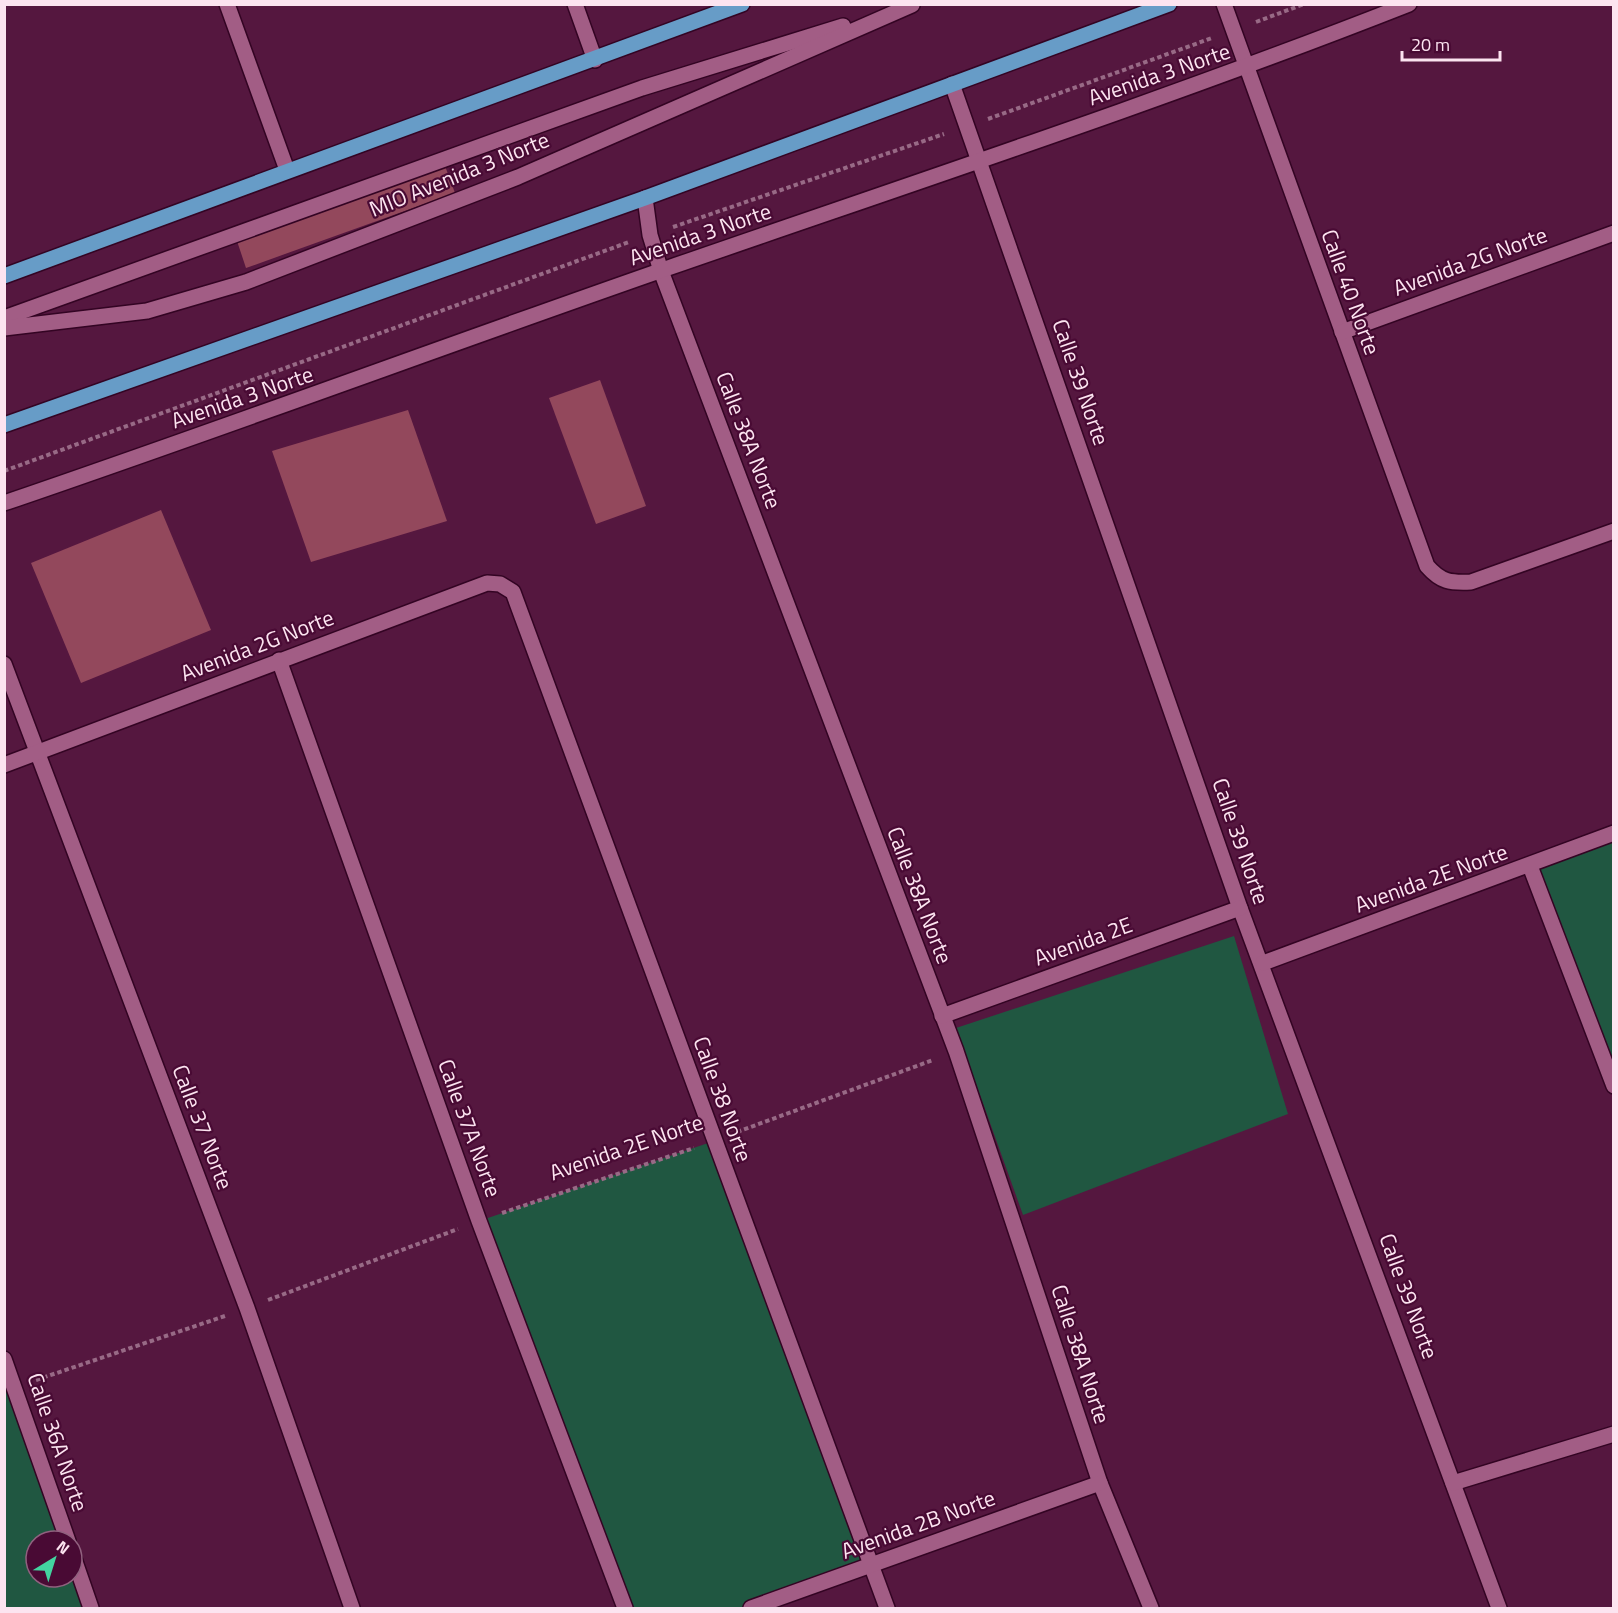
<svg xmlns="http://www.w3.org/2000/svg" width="1618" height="1613" font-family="'Titillium Web',sans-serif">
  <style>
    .green { fill: #205741 }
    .building { fill: #93485c }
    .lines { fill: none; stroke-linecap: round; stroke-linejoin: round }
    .minor-casing { stroke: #330423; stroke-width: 18 }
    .major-casing { stroke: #330423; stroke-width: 18 }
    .path { stroke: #986a86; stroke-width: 4; stroke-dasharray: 4.5 3; stroke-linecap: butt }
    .minor { stroke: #a25d85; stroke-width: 15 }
    .major { stroke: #679cc7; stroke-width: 15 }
    .labels { text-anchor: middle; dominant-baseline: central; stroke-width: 4.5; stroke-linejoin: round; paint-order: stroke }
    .street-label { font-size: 22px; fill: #fce4f0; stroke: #490a34 }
  </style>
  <rect width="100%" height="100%" fill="#55173f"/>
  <g class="green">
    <path d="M1613,833V1086L1530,866Z"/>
    <path d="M1234,936L1288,1114L1023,1215L956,1028Z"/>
    <path d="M714,1141L871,1564L751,1608H625L479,1221Z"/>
    <path d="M16,1387L68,1541H36V1577H72V1553L91,1608H5L4,1392Z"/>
  </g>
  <g class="building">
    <path d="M445,166L455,193L246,268L237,241Z"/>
    <path d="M600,380L646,506L596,524L549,398Z"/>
    <path d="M408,410L447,521L311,562L272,451Z"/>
    <path d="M161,510L211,630L81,683L31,563Z"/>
  </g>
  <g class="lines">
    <defs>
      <g id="minor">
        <path d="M227,4L287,170"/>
        <path d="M575,4L595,60"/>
        <path d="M1224,4L1427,566C1441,582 1450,583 1471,582L1614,531"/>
        <path d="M952,84L1240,908L1499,1608"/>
        <path d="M645,198L650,235L661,271L956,1051L1100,1483L1151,1608"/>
        <path d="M4,318L642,88L843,26"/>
        <path d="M4,328L147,311L246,282L518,177L912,5"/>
        <path d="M1342,332L1614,233"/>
        <path d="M4,503C227,427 447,345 668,268C916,182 1165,100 1409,4"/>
        <path d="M279,660L479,1221L625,1608"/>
        <path d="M4,664L247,1308L352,1608"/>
        <path d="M4,765L487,583L500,584L513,592L887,1608"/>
        <path d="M1530,866L1614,1086"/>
        <path d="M1263,963L1614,833"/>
        <path d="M942,1016L1240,908"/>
        <path d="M4,1359L68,1541"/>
        <path d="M1453,1483L1614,1434"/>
        <path d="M72,1553L91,1608"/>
        <path d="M751,1608L1100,1483"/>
      </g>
      <g id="major">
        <path d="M4,276L742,4"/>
        <path d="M4,425L645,198L1169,4"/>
      </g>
    </defs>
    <use href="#minor" class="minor-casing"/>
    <use href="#major" class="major-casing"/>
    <g class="path">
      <path d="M1256,22L1304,4"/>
      <path d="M988,119L1212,38"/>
      <path d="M673,227L944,134"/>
      <path d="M4,471L629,242"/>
      <path d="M737,1132L933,1060"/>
      <path d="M502,1213L694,1148"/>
      <path d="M268,1300L458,1229"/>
      <path d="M36,1380L225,1316"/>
    </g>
    <use href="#minor" class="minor"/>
    <use href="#major" class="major"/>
  </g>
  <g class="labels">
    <g class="street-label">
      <text transform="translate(1159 74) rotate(-19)">Avenida 3 Norte</text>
      <text transform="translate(459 174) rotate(-22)">MIO Avenida 3 Norte</text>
      <text transform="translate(700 234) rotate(-19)">Avenida 3 Norte</text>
      <text transform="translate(1470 261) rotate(-20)">Avenida 2G Norte</text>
      <text transform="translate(1351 292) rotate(70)">Calle 40 Norte</text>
      <text transform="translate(1081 382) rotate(71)">Calle 39 Norte</text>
      <text transform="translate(242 397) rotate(-19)">Avenida 3 Norte</text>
      <text transform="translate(749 440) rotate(69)">Calle 38A Norte</text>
      <text transform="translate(257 645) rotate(-21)">Avenida 2G Norte</text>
      <text transform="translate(1241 841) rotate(71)">Calle 39 Norte</text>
      <text transform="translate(1431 878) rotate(-20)">Avenida 2E Norte</text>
      <text transform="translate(920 895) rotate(69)">Calle 38A Norte</text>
      <text transform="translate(1083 941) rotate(-20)">Avenida 2E</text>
      <text transform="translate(723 1099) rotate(70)">Calle 38 Norte</text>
      <text transform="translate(203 1127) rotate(69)">Calle 37 Norte</text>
      <text transform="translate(470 1128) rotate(70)">Calle 37A Norte</text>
      <text transform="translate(626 1147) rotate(-19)">Avenida 2E Norte</text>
      <text transform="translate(1409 1296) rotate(70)">Calle 39 Norte</text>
      <text transform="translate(1081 1354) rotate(72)">Calle 38A Norte</text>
      <text transform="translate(58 1442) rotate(71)">Calle 36A Norte</text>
      <text transform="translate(918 1524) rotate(-20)">Avenida 2B Norte</text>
    </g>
  </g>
  <rect width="1618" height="1613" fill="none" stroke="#fce4f0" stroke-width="12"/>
  <g transform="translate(54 1559) rotate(38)"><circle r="28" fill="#490a34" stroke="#91617f" stroke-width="1.5"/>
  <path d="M0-4.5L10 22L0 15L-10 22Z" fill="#43d4a0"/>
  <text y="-9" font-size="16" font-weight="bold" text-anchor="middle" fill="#fce4f0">N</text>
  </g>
  <path d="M1402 51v9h98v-9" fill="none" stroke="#fce4f0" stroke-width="3"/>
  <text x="1411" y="51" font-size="18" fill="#fce4f0" stroke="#490a34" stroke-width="4.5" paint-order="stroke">20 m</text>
</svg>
